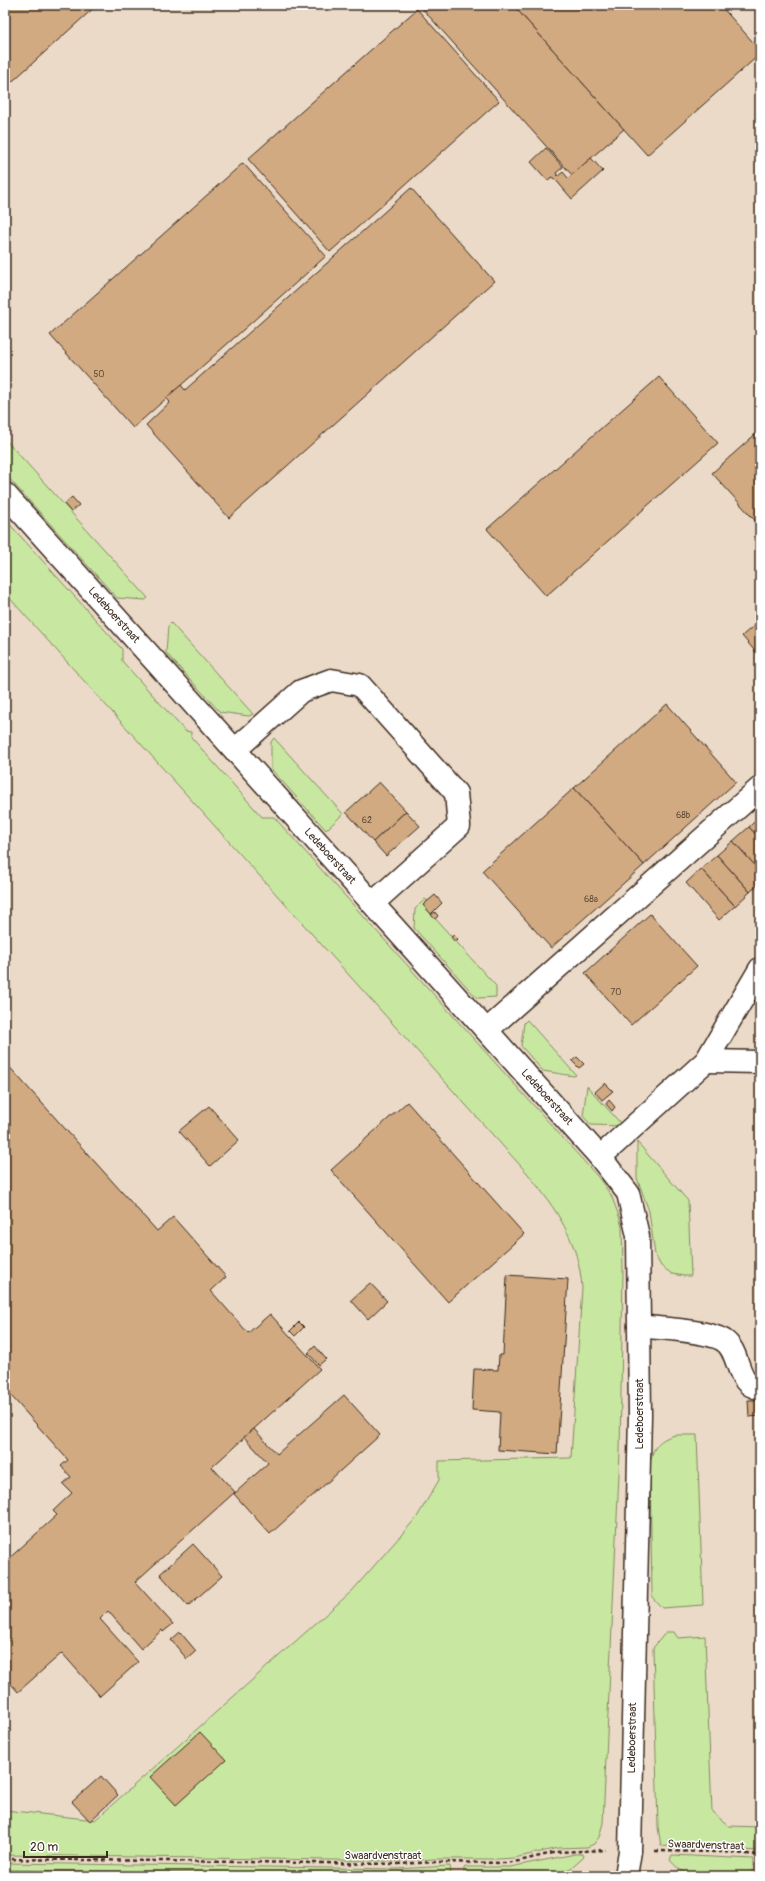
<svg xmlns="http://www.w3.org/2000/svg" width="765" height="1881" font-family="Pangolin,sans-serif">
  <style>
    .built { fill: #ebdac8 }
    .green { fill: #c8e8a1; stroke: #828960 }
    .building { fill: #d1aa82; stroke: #3b2a1e }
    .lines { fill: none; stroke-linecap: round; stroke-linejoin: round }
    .minor-casing { stroke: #3b2a1e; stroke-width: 25 }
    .path { stroke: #3b2a1e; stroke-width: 2.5; stroke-dasharray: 4 3; stroke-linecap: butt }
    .minor { stroke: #fff; stroke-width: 22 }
    .labels { text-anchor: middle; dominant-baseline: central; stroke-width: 3; stroke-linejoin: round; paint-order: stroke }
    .number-label { font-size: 9px; fill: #604a37 }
    .street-label { font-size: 11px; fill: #3b2a1e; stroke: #fff }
  </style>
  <rect width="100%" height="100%" fill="#f6eee6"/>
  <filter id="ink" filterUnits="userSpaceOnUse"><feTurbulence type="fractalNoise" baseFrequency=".025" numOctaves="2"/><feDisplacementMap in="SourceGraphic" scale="8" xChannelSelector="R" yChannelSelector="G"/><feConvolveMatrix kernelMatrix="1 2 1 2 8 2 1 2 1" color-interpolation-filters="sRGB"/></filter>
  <g filter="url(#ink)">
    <rect class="built" x="5" y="5" width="755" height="1871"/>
    <g class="green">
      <path d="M5,439L148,598L145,600L117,598L5,474Z"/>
      <path d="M5,519L122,649V661L185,731L191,732V737L262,817H274L598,1177L611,1195L619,1216L622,1227L623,1271L620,1452L603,1823L599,1837L594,1844L587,1847L558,1848L514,1858L499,1859H435L397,1861L5,1855V1810L95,1820L352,1591L417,1517L439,1480V1461L571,1458L582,1288C579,1241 556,1209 528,1174L5,593Z"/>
      <path d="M171,623L253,714L249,716L220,712L166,653L168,626Z"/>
      <path d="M274,738L343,814L326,830L271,769V742Z"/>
      <path d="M425,899L428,901L423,905L496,986V997L478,998L476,997L414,928L415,909Z"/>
      <path d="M527,1020L576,1075L574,1076L543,1071L521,1046L524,1023Z"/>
      <path d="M587,1086L623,1126L591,1125L583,1116Z"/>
      <path d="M637,1142L688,1201L691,1276H684L672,1274L661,1266L655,1255L649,1211L637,1178Z"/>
      <path d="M675,1435H697L703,1605L662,1608L652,1597L650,1464C652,1448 659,1439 675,1435Z"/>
      <path d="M666,1632H674L678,1638L705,1636L712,1812L729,1826L760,1827V1851L661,1846L658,1827L653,1648Z"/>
      <path d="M575,1854H583L584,1857L573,1867L552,1876L464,1875V1868L465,1867H510Z"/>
      <path d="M672,1855L753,1859L752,1873C739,1877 702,1879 690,1874C681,1872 675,1866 670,1860Z"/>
      <path d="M5,1863L396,1869L450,1866L451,1875L409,1876L5,1870Z"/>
    </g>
    <g class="building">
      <path d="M5,5H97L5,88Z"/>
      <path d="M419,5H513L624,129L572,175Z"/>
      <path d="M513,5H720L760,50V54L647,155Z"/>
      <path d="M417,9L499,101L330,252L248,159Z"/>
      <path d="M546,148L563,167L556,173L558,176L563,172L568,178L591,158L603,171L572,199L555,179L551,177L548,181L531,162Z"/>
      <path d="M243,163L326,256L133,428L50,335Z"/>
      <path d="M411,188L494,281L229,518L146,425L170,402L166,398L181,385L185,390Z"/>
      <path d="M659,377L718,443L546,596L487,529Z"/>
      <path d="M760,430V526L712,473Z"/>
      <path d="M72,497L79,505L71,512L64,504Z"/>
      <path d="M760,620V657L742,636Z"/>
      <path d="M667,704L736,782L644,865L574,788Z"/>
      <path d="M379,782L406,811L373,842L346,812Z"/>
      <path d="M574,788L644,865L551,948L482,871Z"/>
      <path d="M406,811L420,826L386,856L373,842Z"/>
      <path d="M760,816V839L749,827Z"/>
      <path d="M749,827L760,839V871L733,841Z"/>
      <path d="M733,841L760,871V883L750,892L717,855Z"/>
      <path d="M717,855L750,892L735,906L701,869Z"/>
      <path d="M701,869L735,906L719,920L686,883Z"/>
      <path d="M435,895L442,903L431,914L423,905Z"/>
      <path d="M435,912L438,916L435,919L431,915Z"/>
      <path d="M650,914L697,966L631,1025L585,973Z"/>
      <path d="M454,935L458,939L455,942L451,937Z"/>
      <path d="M577,1057L584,1064L579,1068L572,1061Z"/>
      <path d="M5,1062L157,1231L173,1217L226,1277L211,1291L248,1333L270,1314L320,1369L212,1467L235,1492L135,1582L173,1624L163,1632L162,1630L141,1649L108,1611L100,1619L138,1662L100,1696L62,1653L18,1692L5,1677V1562L57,1515L53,1511L72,1493L63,1484L71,1477L61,1466L68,1460L5,1389Z"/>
      <path d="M605,1083L613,1091L602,1100L595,1092Z"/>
      <path d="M609,1100L615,1107L612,1111L606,1104Z"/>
      <path d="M407,1102L524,1234L448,1302L331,1170Z"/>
      <path d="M209,1106L239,1140L210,1166L179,1131Z"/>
      <path d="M507,1275L568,1279L557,1454L498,1450L500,1412L472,1410L474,1369L498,1370L499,1355H503Z"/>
      <path d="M370,1283L387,1301L368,1319L351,1300Z"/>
      <path d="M299,1322L304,1327L295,1336L290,1331Z"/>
      <path d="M315,1346L326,1359L319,1365L308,1353Z"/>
      <path d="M344,1395L380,1435L270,1534L234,1494L268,1463L244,1437L254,1429L277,1454Z"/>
      <path d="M748,1400H760V1416L749,1417Z"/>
      <path d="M193,1544L222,1576L188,1606L160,1574Z"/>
      <path d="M180,1632L196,1651L187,1659L171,1640Z"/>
      <path d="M200,1732L226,1760L176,1805L150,1777Z"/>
      <path d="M101,1776L118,1795L90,1821L72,1802Z"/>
    </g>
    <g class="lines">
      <defs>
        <g id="minor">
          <path d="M5,494L600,1157L628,1193L638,1236L640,1415L630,1851L626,1876"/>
          <path d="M235,750L301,691L331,680L360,685L456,793L459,826L373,903"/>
          <path d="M487,1030L760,788"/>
          <path d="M706,1061L760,1062"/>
          <path d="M600,1157L706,1061L760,969"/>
          <path d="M639,1326C661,1329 705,1330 723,1340C742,1352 734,1385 760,1388"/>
        </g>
      </defs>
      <use href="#minor" class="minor-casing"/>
      <g class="path">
        <path d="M655,1851L721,1852L760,1855"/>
        <path d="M5,1859L397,1864L437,1862L505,1863L519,1861L557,1852L606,1850"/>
      </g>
      <use href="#minor" class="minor"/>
    </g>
  </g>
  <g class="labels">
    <g class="number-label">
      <text x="99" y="374">50</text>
      <text x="683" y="815">68b</text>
      <text x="367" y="820">62</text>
      <text x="591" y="899">68a</text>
      <text x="616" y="992">70</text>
    </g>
    <g class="street-label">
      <text transform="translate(114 615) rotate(48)">Ledeboerstraat</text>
      <text transform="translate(330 856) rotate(48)">Ledeboerstraat</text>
      <text transform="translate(547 1097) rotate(48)">Ledeboerstraat</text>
      <text transform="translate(639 1414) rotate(-90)">Ledeboerstraat</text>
      <text transform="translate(632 1738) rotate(-89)">Ledeboerstraat</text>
      <text transform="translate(706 1845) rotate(2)">Swaardvenstraat</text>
      <text x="383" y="1855">Swaardvenstraat</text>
    </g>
  </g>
  <rect width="765" height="1881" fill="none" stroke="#fff" stroke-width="20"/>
  <rect x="10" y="10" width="745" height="1861" fill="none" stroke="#3b2a1e" stroke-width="1.5" filter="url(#ink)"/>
  <path d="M24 1851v6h83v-6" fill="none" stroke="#3b2a1e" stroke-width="2"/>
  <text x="30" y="1851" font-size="12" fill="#3b2a1e" stroke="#ffffff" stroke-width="3" paint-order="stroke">20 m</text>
</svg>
